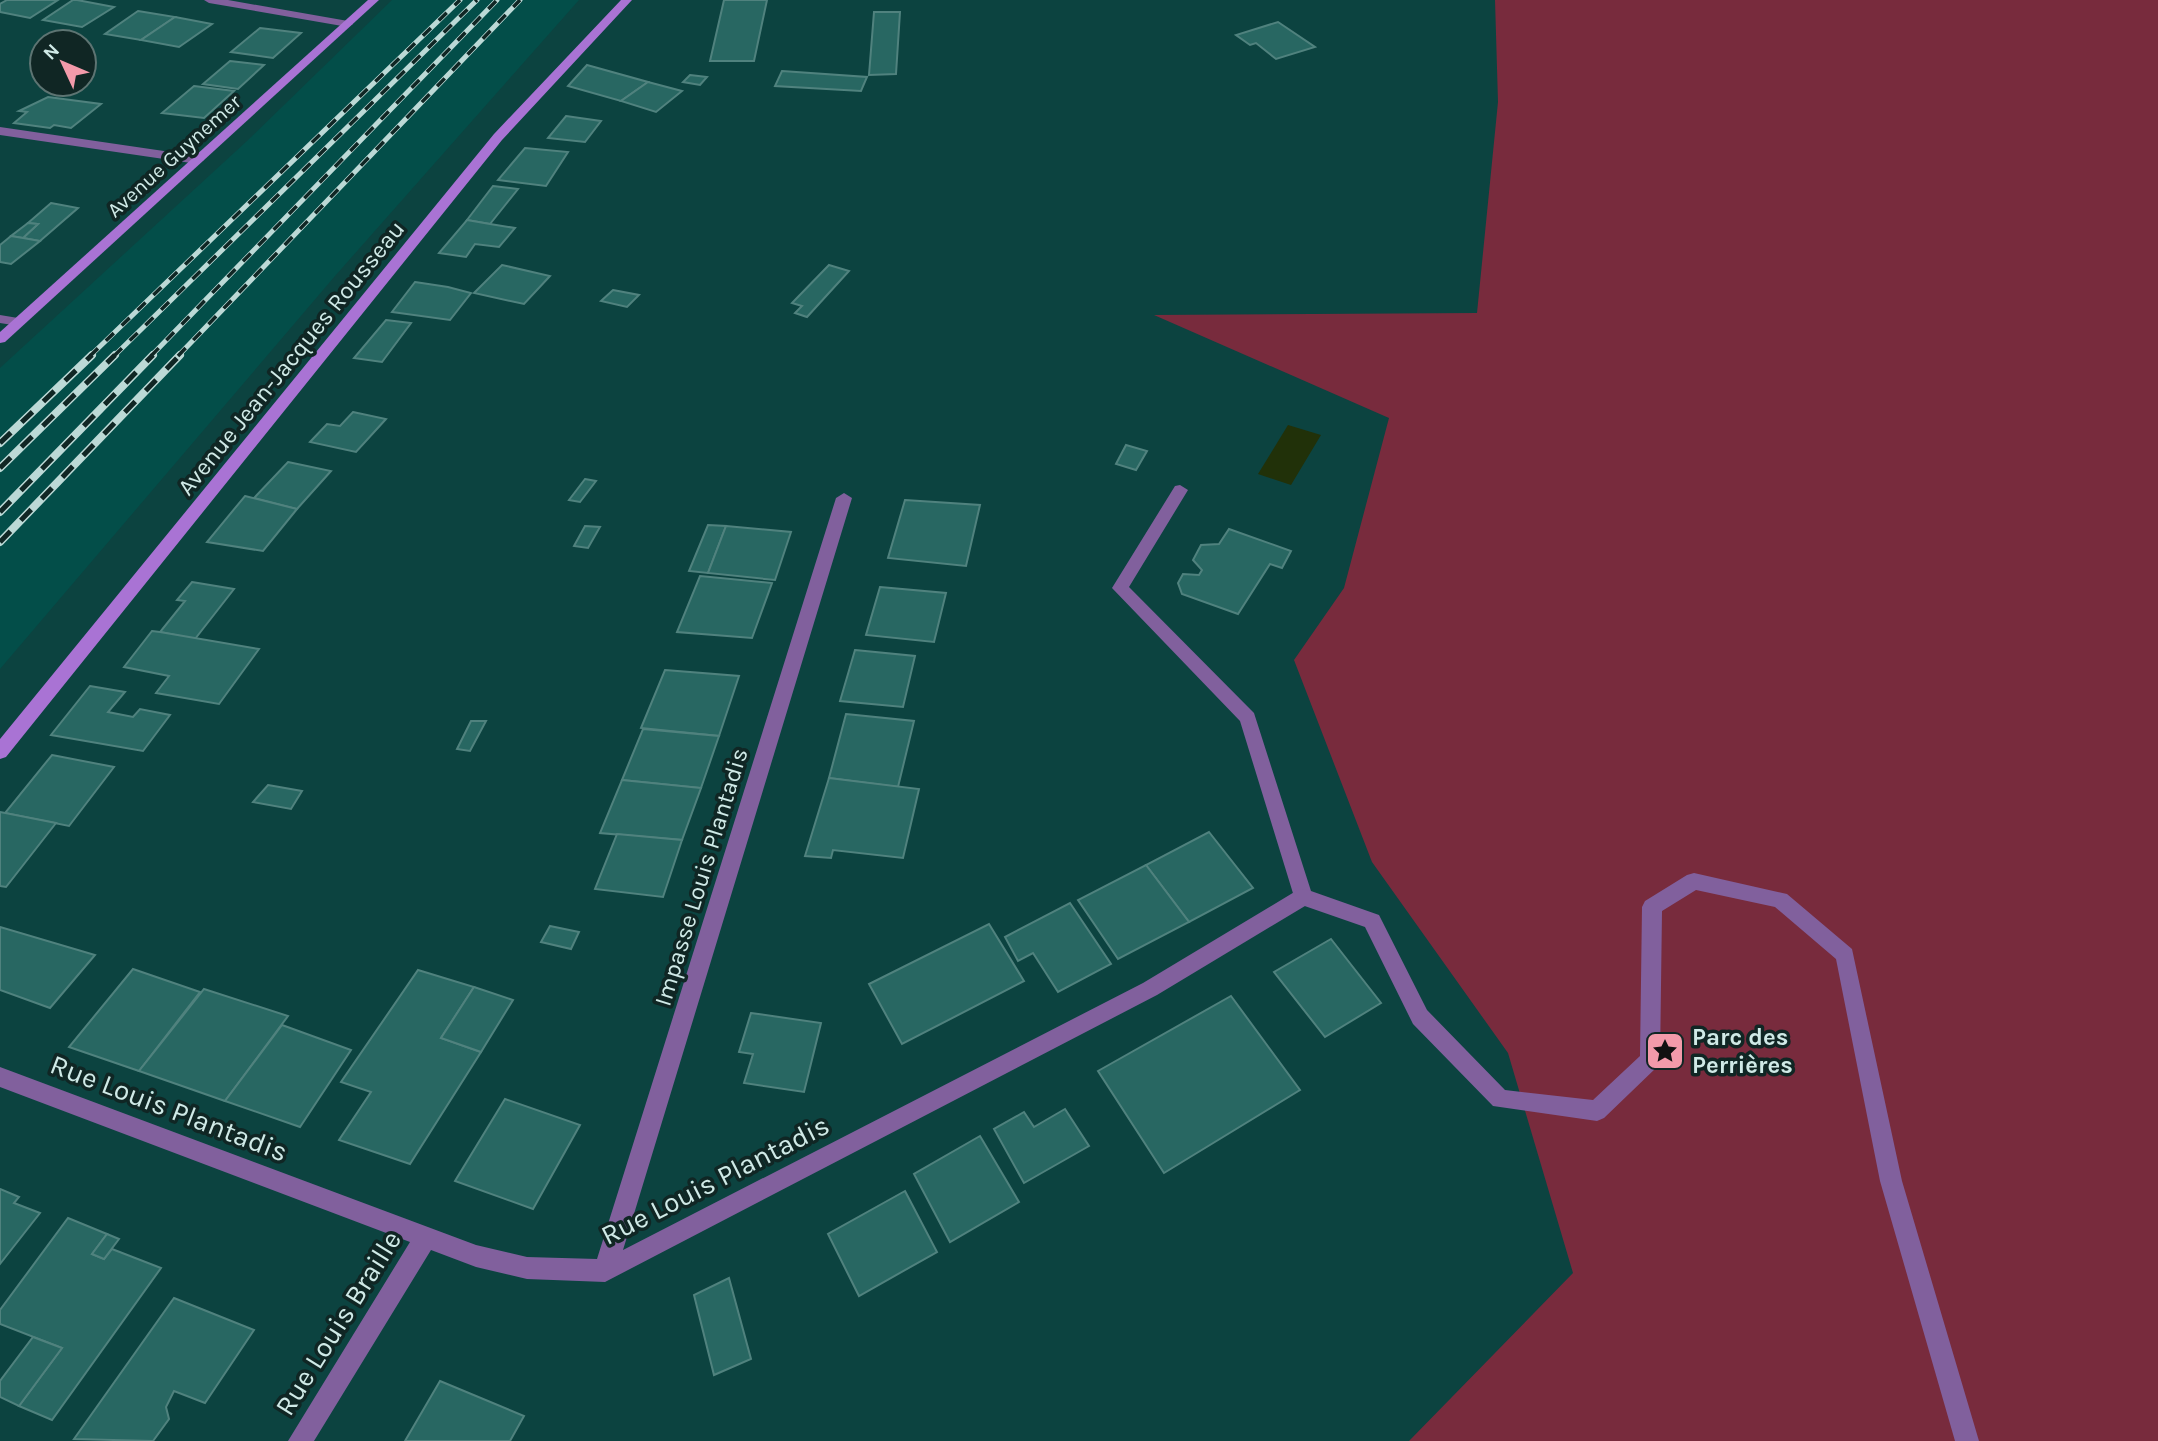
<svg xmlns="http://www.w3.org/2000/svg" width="2158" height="1441" font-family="Karla,sans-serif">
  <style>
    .built { fill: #034e49 }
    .green { fill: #782b3d }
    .water { fill: #213109 }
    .building { fill: #286762; stroke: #50827e; stroke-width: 2 }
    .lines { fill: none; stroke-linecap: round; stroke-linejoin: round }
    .service { fill: #81609d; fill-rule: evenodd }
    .minor { fill: #81609d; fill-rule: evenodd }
    .secondary { fill: #a973d4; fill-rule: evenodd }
    .rail-far1-casing { stroke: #bcd9d6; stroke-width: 5 }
    .rail-casing { stroke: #bcd9d6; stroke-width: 8 }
    .rail-far1 { stroke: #102624; stroke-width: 3.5; stroke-dasharray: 11; stroke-linecap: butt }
    .rail { stroke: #102624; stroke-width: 5; stroke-dasharray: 15; stroke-linecap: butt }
    .labels { text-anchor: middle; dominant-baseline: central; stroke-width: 7; stroke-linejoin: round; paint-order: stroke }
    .far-street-label { font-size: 21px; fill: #d0eae7; stroke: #102624 }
    .street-label { font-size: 24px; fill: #d0eae7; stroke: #102624 }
    .poi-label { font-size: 24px; font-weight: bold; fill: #d0eae7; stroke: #102624; text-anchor: start }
    .near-street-label { font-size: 28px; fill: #d0eae7; stroke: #102624 }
  </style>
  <rect width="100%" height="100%" fill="#0c4340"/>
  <path class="built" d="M392,0H579L335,276L0,669V368L247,141Z"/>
  <path class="green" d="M1495,0H2158V1441H1409L1573,1273L1508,1053L1372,862L1294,660L1344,588L1389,418L1154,315L1477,313L1498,102Z"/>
  <path class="water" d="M1288,425L1321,435L1291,485L1258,474Z"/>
  <g class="building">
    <path d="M7,0H58L30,18L0,12V4Z"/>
    <path d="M73,0H77L114,7L82,27L43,20Z"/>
    <path d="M724,0H767L754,61H710Z"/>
    <path d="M138,11L175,17L141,40L105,34Z"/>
    <path d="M874,12H900L896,74L869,75Z"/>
    <path d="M175,17L212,24L179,47L141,40Z"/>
    <path d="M1278,22L1315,47L1276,59L1256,43L1250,45L1236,35Z"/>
    <path d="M260,28L301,33L273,58L231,52Z"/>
    <path d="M230,61L264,65L238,89L203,84Z"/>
    <path d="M587,65L648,82L621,101L568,86Z"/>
    <path d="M782,71L867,77L861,91L775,86Z"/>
    <path d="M690,75L707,77L700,85L683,82Z"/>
    <path d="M648,82L682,91L656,112L621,101Z"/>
    <path d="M194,86L234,91L204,118L162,113Z"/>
    <path d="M48,97L101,104L71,128L54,125L50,128L14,123L27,112L19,111Z"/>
    <path d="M566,116L601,121L585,142L548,138Z"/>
    <path d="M525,148L568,152L546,186L498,180Z"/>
    <path d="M493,186L518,189L490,224L467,220Z"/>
    <path d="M51,203L78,208L40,241L23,238L38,224L28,223Z"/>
    <path d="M467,220L490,224L515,228L499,247L475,244L466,257L439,253Z"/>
    <path d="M28,223L38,224L23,238L11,236Z"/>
    <path d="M11,236L23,238L40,241L11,264L0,262V245Z"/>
    <path d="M502,265L550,276L524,304L474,293Z"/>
    <path d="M829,265L849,271L807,317L795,313L802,306L792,303Z"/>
    <path d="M415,282L448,287L471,293L450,320L392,312Z"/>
    <path d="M613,290L639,295L627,307L601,301Z"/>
    <path d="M386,320L411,323L382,362L354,358Z"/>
    <path d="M353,412L386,419L356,452L310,442L327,424L340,426Z"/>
    <path d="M1126,445L1147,451L1136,470L1116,464Z"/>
    <path d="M288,462L331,471L297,509L254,498Z"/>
    <path d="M585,479L596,481L580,502L569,500Z"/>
    <path d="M245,496L297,509L263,551L207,542Z"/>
    <path d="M905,500L980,505L966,566L888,558Z"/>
    <path d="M708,525L726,526L708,573L689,571Z"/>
    <path d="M585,526L600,527L588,548L574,546Z"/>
    <path d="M726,526L791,532L775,580L708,573Z"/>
    <path d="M1229,529L1291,551L1282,568L1270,564L1238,614L1182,594L1178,583L1183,574L1199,575L1202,570L1193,560L1201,545L1219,544Z"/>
    <path d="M700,576L772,583L752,638L677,632Z"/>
    <path d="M192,582L234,589L195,639L160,632L185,601L177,600Z"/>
    <path d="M880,587L946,593L934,642L866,635Z"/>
    <path d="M152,631L160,632L259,649L219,704L156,693L169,676L124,667Z"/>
    <path d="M855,650L915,656L903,707L840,701Z"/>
    <path d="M665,670L739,676L719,736L641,728Z"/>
    <path d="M90,686L125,692L108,712L133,717L140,709L170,715L143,751L51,735Z"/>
    <path d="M846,714L914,721L898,787L829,778Z"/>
    <path d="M471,721H486L470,751L457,749Z"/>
    <path d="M643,729L719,736L701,788L622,780Z"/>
    <path d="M52,755L114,767L69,826L5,813Z"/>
    <path d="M829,778L919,789L903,858L833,850L831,858L805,856Z"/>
    <path d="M622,780L701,788L682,840L600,833Z"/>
    <path d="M268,785L302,791L291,809L253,802Z"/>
    <path d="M0,812L56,823L6,887L0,886Z"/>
    <path d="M1209,832L1253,888L1189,922L1146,865Z"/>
    <path d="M617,834L682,840L663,897L595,889Z"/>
    <path d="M1146,865L1189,922L1118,959L1078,900Z"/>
    <path d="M1070,903L1111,964L1058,992L1033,953L1018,961L1005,937Z"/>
    <path d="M989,924L1024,981L902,1044L869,984Z"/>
    <path d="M550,926L579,932L571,949L541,942Z"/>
    <path d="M0,927L95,955L50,1008L0,990Z"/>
    <path d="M1331,939L1381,1003L1325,1037L1274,972Z"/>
    <path d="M133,969L200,992L139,1071L69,1047Z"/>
    <path d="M418,970L474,987L441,1038L481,1052L410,1164L339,1140L371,1092L341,1082Z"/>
    <path d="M474,987L513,1000L481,1052L441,1038Z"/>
    <path d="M204,989L288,1016L225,1101L139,1071Z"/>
    <path d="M1231,996L1300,1090L1164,1173L1098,1071Z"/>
    <path d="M751,1013L821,1023L804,1092L744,1083L753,1054L739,1052Z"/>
    <path d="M282,1025L351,1050L300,1127L225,1101Z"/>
    <path d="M505,1099L580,1125L533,1209L455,1181Z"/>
    <path d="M1065,1109L1089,1146L1024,1183L994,1129L1024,1112L1034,1127Z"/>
    <path d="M980,1136L1019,1202L950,1242L914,1174Z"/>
    <path d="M0,1189L19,1197L14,1203L40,1213L0,1264Z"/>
    <path d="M905,1191L937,1252L859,1296L828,1234Z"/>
    <path d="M68,1218L107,1234L92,1254L104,1259L112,1249L161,1268L52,1420L19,1406L62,1348L0,1324V1310Z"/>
    <path d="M107,1234L119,1239L104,1259L92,1254Z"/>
    <path d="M729,1278L751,1359L714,1375L694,1295Z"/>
    <path d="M174,1298L254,1330L205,1403L174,1391L166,1407L169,1419L153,1441L74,1439Z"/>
    <path d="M33,1337L62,1348L19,1406L0,1397V1381Z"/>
    <path d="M440,1381L524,1416L510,1441H405Z"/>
  </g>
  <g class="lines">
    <path class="service" d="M1180,485L1188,490L1129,587L1254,713L1311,891L1379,915L1427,1010L1505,1090L1593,1100L1640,1056L1642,907L1645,901L1687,875L1694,873L1787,894L1852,949L1902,1181L1979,1441H1955L1880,1181L1836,959L1775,907L1696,890L1662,911L1660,1060L1657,1067L1604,1118L1597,1121L1493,1106L1413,1024L1365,927L1296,903L1240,721L1112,588L1175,486Z"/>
    <g class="minor">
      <path d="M204,0H228L348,21L353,24L348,27L209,3Z"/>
      <path d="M0,127L198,156L204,160L198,164L0,135Z"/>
      <path d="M0,315L24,319L26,322L19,326L0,323Z"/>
      <path d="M844,493L852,498L623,1250L1143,983L1296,891L1303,889L1310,891L1313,897L1310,903L1157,995L605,1282L527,1279L476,1267L431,1250L314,1441H288L410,1242L0,1087V1067L476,1245L527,1257L597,1259L836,498Z"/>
    </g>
    <g class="secondary">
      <path d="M368,0H379L5,342L0,343V332Z"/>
      <path d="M621,0H632L502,140L6,757L0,759V739L494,134Z"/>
    </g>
    <defs>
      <g id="rail-far1">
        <path d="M90,356L460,0"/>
        <path d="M114,356L477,0"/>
        <path d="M151,356L497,0"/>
        <path d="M178,356L520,0"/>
      </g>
      <g id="rail">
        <path d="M0,443L92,355"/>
        <path d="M0,468L115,355"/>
        <path d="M0,512L153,355"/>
        <path d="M0,542L180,355"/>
      </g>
    </defs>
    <use href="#rail-far1" class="rail-far1-casing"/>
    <use href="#rail" class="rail-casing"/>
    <use href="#rail-far1" class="rail-far1"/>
    <use href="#rail" class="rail"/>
  </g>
  <defs>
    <symbol id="sight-square" viewBox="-11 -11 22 22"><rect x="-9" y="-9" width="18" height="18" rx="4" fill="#f39aaa" stroke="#102624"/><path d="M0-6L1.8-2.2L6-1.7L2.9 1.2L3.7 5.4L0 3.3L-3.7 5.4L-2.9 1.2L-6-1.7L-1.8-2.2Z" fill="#111"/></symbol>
  </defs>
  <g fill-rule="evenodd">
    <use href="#sight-square" x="1643" y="1029" width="44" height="44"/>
  </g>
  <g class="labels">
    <g class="far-street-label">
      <text transform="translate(174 156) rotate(-42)">Avenue Guynemer</text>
    </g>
    <g class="street-label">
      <text transform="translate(291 358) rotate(-51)">Avenue Jean-Jacques Rousseau</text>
      <text transform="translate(701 877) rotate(-73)">Impasse Louis Plantadis</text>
    </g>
    <g class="poi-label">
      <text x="1692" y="1037">Parc des<tspan x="1692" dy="28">Perrières</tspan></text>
    </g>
    <g class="near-street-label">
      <text transform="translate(169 1108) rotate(21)">Rue Louis Plantadis</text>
      <text transform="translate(715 1180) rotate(-27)">Rue Louis Plantadis</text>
      <text transform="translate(338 1323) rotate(-58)">Rue Louis Braille</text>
    </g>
  </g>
  <g transform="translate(63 63) rotate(314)"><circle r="33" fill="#102624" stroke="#5d7472" stroke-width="2"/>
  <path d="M0-5L12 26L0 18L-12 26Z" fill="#f39aaa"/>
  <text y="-10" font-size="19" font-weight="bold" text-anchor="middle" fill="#d0eae7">N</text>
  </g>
</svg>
